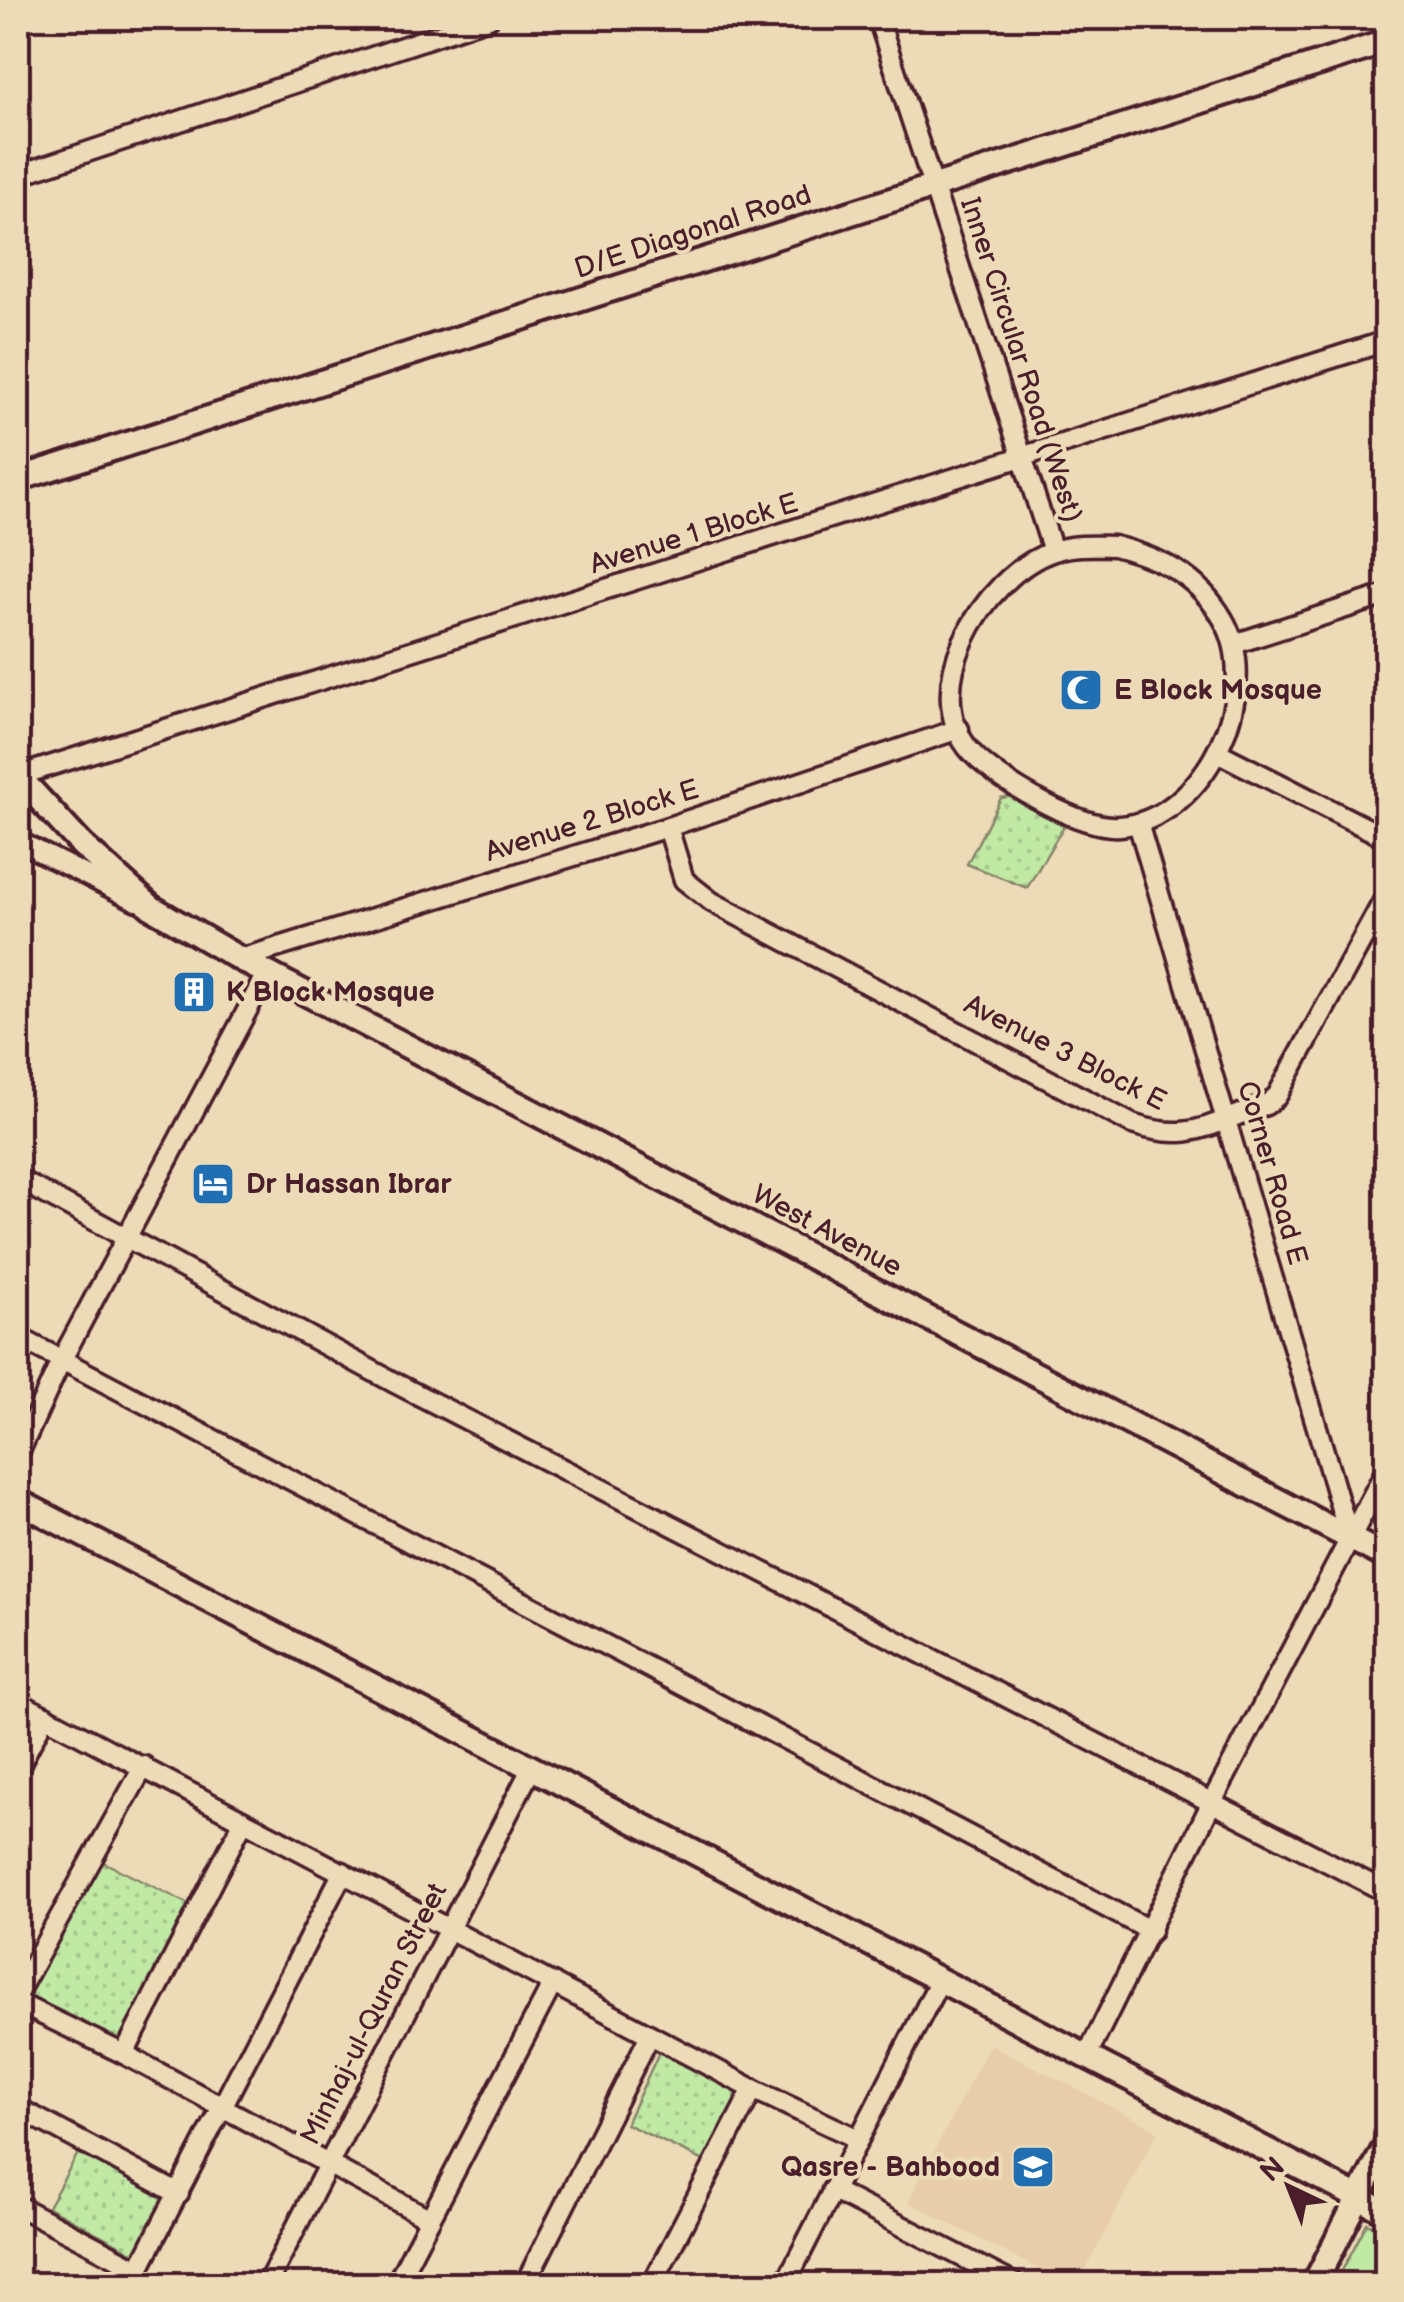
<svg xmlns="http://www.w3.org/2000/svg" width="1404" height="2302" font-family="'Balsamiq Sans',sans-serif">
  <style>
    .built { fill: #e7cdaa }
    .green { fill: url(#green-dots); stroke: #858468; stroke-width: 2.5 }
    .pitch { fill: #c0e9a4; stroke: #858468; stroke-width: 2.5 }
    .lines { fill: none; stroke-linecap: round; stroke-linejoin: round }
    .minor-casing { stroke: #4a1f2b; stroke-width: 25 }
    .tertiary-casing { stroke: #4a1f2b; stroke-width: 30 }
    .minor { stroke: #eddbb8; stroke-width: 18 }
    .tertiary { stroke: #eddbb8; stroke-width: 22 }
    .labels { text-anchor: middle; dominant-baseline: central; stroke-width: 8; stroke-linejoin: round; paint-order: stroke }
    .street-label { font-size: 28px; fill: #4a1f2b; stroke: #eddbb8 }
    .poi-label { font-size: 28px; font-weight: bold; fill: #4a1f2b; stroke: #eddbb8; text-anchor: start }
  </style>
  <defs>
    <pattern id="green-dots" width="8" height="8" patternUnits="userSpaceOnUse" patternTransform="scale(2.5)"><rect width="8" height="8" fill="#c0e9a4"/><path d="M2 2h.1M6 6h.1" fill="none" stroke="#a6c78d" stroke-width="1.8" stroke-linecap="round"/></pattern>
  </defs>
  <rect width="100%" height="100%" fill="#eddbb8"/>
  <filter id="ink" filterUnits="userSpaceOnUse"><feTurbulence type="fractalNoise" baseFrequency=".01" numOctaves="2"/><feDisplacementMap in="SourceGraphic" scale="20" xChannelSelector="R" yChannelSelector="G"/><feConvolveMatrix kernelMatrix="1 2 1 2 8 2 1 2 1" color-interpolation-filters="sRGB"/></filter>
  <g filter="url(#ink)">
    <path class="built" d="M990,2044L1158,2131L1078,2284H1067L908,2202Z"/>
    <g class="green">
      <path d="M1013,796L1064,826L1027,888L967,864L1001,798Z"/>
      <path d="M101,1861L195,1907L121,2045L23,1997Z"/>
      <path d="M661,2048L741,2090L706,2162L626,2124Z"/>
      <path d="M81,2148L170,2195L138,2255L48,2207Z"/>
    </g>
    <path class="pitch" d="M1367,2223L1386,2232V2284H1335Z"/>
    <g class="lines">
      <defs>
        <g id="minor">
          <path d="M878,18L1053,551"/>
          <path d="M18,175L489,18"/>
          <path d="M1114,546C1161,558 1198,576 1223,619C1265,690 1205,820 1120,826C1080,829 1007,785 978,759C910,697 982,575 1054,551C1072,544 1095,546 1114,546Z"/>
          <path d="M1234,644L1386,595"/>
          <path d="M1219,753L1386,838"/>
          <path d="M18,776L1386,341"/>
          <path d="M1138,823L1350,1539"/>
          <path d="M668,827L684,880L712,902L1132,1124C1192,1144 1209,1123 1266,1105L1277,1096L1386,896"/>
          <path d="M18,841L137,901"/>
          <path d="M240,959L668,827L959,729"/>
          <path d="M18,1179L395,1383L1386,1892"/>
          <path d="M18,1337L1151,1931"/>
          <path d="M18,1455L62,1359L267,973"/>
          <path d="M18,1702L753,2089L858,2139"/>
          <path d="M18,1768L45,1716"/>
          <path d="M18,1992L144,1766"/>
          <path d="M18,2003L124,2054L430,2219"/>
          <path d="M124,2054L243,1822"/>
          <path d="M1087,2056L1213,1800L1386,1470"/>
          <path d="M18,2108L179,2194"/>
          <path d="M832,2190L1015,2284"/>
          <path d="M18,2206L138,2269"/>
          <path d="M131,2284L343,1872"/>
          <path d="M267,2284L531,1769"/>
          <path d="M396,2284L553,1983"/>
          <path d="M525,2284L650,2035"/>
          <path d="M652,2284L753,2089"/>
          <path d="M785,2284L940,1980"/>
        </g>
        <g id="tertiary">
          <path d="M18,479L1386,42"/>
          <path d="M18,776L82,845L151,907L240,959L1386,1557"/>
          <path d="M18,1501L1386,2212"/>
          <path d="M1314,2284L1386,2145"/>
        </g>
      </defs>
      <use href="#minor" class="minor-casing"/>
      <use href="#tertiary" class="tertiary-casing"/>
      <use href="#minor" class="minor"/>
      <use href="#tertiary" class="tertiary"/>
    </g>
  </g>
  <defs>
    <symbol id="mosque-square" viewBox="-11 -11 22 22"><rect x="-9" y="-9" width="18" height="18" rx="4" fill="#1f6fb2" stroke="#eddbb8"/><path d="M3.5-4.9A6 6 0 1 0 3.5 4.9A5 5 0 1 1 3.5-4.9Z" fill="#fff"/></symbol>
    <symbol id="building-square" viewBox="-11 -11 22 22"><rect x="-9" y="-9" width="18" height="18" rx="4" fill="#1f6fb2" stroke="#eddbb8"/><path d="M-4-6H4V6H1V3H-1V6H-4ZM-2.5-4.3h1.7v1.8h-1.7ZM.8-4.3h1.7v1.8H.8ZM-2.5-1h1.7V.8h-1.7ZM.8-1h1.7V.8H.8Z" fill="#fff"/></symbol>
    <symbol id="hotel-square" viewBox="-11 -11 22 22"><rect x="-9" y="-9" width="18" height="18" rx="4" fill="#1f6fb2" stroke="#eddbb8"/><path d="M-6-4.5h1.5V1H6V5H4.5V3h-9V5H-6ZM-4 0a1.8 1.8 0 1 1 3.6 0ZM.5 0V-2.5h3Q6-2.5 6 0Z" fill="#fff"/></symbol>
    <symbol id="university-square" viewBox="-11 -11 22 22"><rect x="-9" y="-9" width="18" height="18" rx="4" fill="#1f6fb2" stroke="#eddbb8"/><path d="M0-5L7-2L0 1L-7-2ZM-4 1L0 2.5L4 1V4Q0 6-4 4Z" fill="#fff"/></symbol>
  </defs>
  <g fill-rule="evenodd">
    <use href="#mosque-square" x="1056" y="665" width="50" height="50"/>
    <use href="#building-square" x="169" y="967" width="50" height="50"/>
    <use href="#hotel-square" x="188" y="1159" width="50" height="50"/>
    <use href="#university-square" x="1008" y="2142" width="50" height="50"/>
  </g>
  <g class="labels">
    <g class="street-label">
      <text transform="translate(693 232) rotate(-18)">D/E Diagonal Road</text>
      <text transform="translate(1021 360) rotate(72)">Inner Circular Road (West)</text>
      <text transform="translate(694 534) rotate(-17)">Avenue 1 Block E</text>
      <text transform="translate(592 821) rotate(-17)">Avenue 2 Block E</text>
      <text transform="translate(1065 1053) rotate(27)">Avenue 3 Block E</text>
      <text transform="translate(1272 1173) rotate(74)">Corner Road E</text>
      <text transform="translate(827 1231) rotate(28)">West Avenue</text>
      <text transform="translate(374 2014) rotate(-63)">Minhaj-ul-Quran Street</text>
    </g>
    <g class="poi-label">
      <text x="1114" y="690">E Block Mosque</text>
      <text x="226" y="992">K Block Mosque</text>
      <text x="246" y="1184">Dr Hassan Ibrar</text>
      <text x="1000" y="2167" text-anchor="end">Qasre - Bahbood</text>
    </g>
  </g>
  <rect width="1404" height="2302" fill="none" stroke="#eddbb8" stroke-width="60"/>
  <rect x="30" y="30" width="1344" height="2242" fill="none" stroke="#4a1f2b" stroke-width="4" filter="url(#ink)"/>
  <g transform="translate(1289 2187) rotate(317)" stroke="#eddbb8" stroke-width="8" paint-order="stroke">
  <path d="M0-8L18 38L0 25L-18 38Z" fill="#4a1f2b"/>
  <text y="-15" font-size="28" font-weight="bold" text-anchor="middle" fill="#4a1f2b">N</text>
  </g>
</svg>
